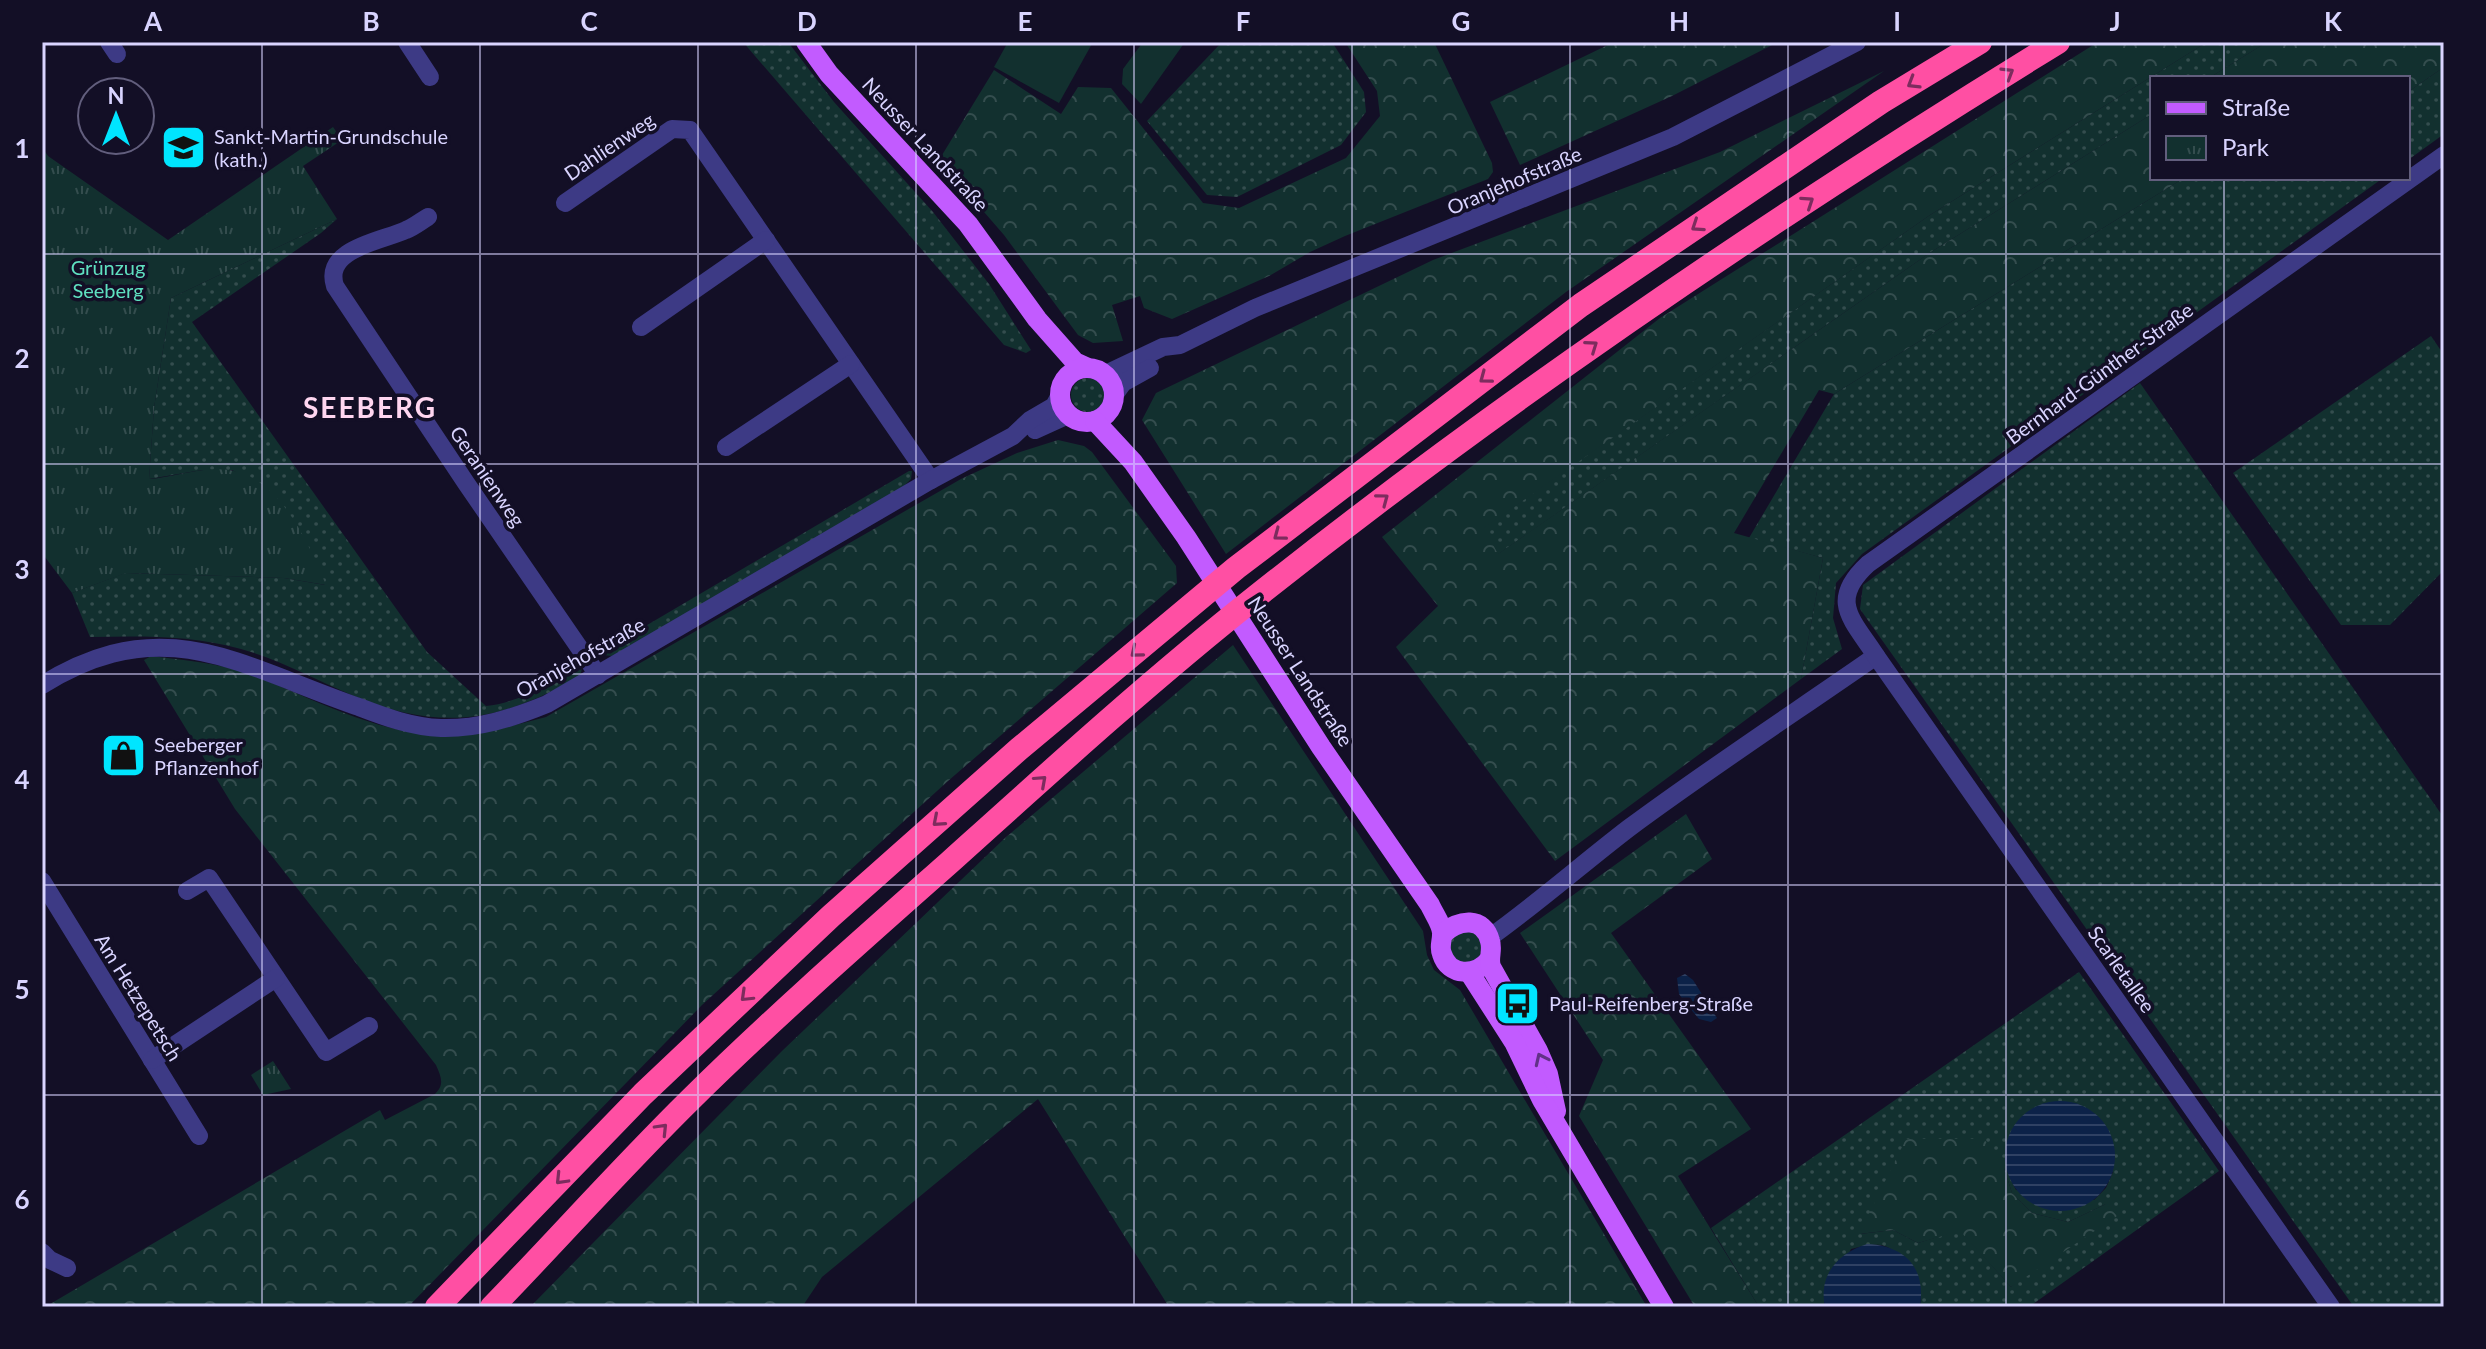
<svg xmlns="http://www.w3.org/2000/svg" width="2486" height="1349" font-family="Lato,sans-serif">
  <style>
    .grass { fill: url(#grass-dots); fill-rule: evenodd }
    .forest { fill: url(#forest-crowns) }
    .park { fill: url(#park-tufts) }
    .pitch { fill: #12302f }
    .water { fill: url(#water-rules) }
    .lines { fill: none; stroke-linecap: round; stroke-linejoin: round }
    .minor { stroke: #3d3a85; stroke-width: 18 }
    .major { stroke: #c25bff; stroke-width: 20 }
    .highway { stroke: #ff4fa3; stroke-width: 24 }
    .oneway { stroke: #7d2c5e }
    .oneway2 { stroke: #623188 }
    .grid { fill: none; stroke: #d9d4ff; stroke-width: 2; stroke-opacity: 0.55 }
    .labels { text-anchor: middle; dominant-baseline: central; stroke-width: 7; stroke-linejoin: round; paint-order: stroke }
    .poi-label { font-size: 20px; fill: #d9d4ff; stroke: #130f26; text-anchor: start }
    .street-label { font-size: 20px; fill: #d9d4ff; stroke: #130f26 }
    .park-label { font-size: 20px; fill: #5fe0c0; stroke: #130f26 }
    .district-label { font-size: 28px; font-weight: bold; letter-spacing: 2px; fill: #ffd6f0; stroke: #130f26 }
    .neatline { fill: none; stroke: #d9d4ff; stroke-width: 3 }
    .grid-label { font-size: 26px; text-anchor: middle; font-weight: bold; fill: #d9d4ff }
  </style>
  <defs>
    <pattern id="grass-dots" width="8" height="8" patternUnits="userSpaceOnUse" patternTransform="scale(2)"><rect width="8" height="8" fill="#12302f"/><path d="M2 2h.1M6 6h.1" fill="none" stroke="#344d4e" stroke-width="1.8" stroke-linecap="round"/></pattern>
    <pattern id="forest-crowns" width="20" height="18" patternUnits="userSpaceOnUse" patternTransform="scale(2)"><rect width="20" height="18" fill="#12302f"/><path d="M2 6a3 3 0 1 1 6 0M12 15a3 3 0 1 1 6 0" fill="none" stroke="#344d4e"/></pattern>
    <pattern id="park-tufts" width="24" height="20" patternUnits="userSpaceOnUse" patternTransform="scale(2)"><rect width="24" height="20" fill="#12302f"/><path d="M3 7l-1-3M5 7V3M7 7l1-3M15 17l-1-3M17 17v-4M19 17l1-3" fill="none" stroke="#344d4e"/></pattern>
    <pattern id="water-rules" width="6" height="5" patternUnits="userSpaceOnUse" patternTransform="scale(2)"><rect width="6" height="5" fill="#0c2248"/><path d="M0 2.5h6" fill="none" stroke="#2f4163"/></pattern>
  </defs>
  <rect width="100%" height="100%" fill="#130f26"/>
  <g class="grass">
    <path d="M743,42H788L834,102L933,212L989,284L1031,350L1026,353L1004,345Z"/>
    <path d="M1222,42H1332L1364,92L1366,112L1341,145L1237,197L1207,195L1147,121Z"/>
    <path d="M2207,42H2267L2209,78H2152V114L1931,252L1497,555L1483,528L1930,215Z"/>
    <path d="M2444,67V134L2408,160V92Z"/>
    <path d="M2184,178H2383L1862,554L1836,583L1833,618L1842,649L1801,679L1823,558L1749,538L1834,394Z"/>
    <path d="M337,219L321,233L192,322L427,652L486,706C521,703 553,680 583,663L581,673L575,679C497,723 438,731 354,696C316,680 281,660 241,649C191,635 141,636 90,637L72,593L125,573L284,578L325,585L262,485L232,470H202L149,479L154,408L171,298Z"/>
    <path d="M2431,336L2444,355V570L2390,625H2341L2233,473Z"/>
    <circle cx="1088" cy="395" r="17"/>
    <path d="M2140,383L2444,818V1307H2354L1860,609L1863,585Z"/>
    <path d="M909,471H912L911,479L904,486L621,652L612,656L602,655L603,651Z"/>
    <circle cx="1466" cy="947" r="16"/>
    <path d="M2079,972L2219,1171L2029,1307H1920C1923,1291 1918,1285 1910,1271C1894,1244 1882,1240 1851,1249L1824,1303L1825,1307H1759L1711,1228ZM2005,1157L2113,1172L2106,1188L2094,1200L2016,1190L2008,1174ZM2004,1168L2012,1193L2032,1213L2068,1222L2106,1204L2011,1287L1960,1230L1918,1243L1893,1230L1860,1234Z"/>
  </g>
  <g class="forest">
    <path d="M1345,42H1434L1492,163L1493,172L1488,179L1345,236L1310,252L1269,276L1172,319L1144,308L1140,296L1112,305L1123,341L1093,343L1078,335L1004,235L939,160L994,70L1061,114L1078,87L1111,88L1203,203L1239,208L1346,158L1380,116L1377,91Z"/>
    <path d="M1614,42H1778L1672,96L1520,165L1490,102Z"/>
    <path d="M2098,42H2207L1930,215L1484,528L1498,554L1931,252L2152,114V178H2184L1834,394L1819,390L1734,533L1823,558L1801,679L1555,861L1396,647L1438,606L1382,537L1660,318Z"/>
    <path d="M2267,42H2444V67L2408,92V78H2209Z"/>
    <path d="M1884,71L1566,292L1226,554L1142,420L1156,393L1433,260L1720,152Z"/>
    <path d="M1058,440L1084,446L1092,452L1176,566L1177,583L948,781L702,1005L408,1307H45L380,1110L385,1120L435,1094C445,1085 441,1076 436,1065L235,809L144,660L151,656C183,660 217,663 247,673C309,696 371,732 438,735C474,737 511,726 546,717L961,479L1017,453Z"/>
    <path d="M1233,645L1423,931L1427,955L1434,970L1460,990L1647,1307H1169L1038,1099L822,1277L802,1307H530L782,1051L1005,838Z"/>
    <path d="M1686,814L1712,859L1611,933L1751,1129L1678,1176L1759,1307H1695L1579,1116L1603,1060L1520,933Z"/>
    <path d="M1906,1139H1984L2004,1168L2012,1193L2032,1213L2068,1222L2106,1204L2117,1216L2011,1287L1960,1231L1918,1243L1893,1230L1859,1234Z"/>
  </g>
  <g class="park">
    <path d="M333,127L342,140L303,166L337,219L171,298L154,408L149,479C175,477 202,466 229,470C280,477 309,544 326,585L284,578L126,573L72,593L42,553V147L48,156L168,240Z"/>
    <path d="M273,1061L291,1089L263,1095L251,1075Z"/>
  </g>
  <g class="pitch">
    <path d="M1008,42H1093L1059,103L994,67Z"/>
    <path d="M1143,42H1185L1141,104L1122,84L1123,69Z"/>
  </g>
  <g class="water">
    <path d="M1685,974L1693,980L1717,1018L1711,1022L1699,1019L1684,1001L1679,994L1677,978Z"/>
    <circle cx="2060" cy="1156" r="55"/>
    <path d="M1867,1244C1906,1246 1926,1268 1920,1307H1825C1818,1275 1838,1253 1867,1244Z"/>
  </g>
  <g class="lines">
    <g class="minor">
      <path d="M109,42L117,54"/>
      <path d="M407,42L430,77"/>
      <path d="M565,203L672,129L690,130L931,480"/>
      <path d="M428,217C421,221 414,227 406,230C383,241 323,248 335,286L466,483L598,675"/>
      <path d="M641,327L766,240"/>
      <path d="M1106,374L1163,347L1180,345L1255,308L1673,137L1857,42"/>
      <path d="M1115,394L1123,383L1150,368"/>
      <path d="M1035,430L1068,415"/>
      <path d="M726,447L851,364"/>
      <path d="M42,685C164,609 240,666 359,707C385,717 412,727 441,728C478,729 513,718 547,704L931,480L1013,436L1030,420L1054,406L1060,395"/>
      <path d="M42,881L199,1136"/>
      <path d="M187,891L209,878L326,1052L369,1026"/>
      <path d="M1489,938C1538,903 1582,864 1629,828C1710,768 1794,713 1876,656"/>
      <path d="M152,1060L276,978"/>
      <path d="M42,1252L50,1260L67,1268"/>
      <path d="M2331,1307L1876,656C1852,619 1828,601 1868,564L2444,155"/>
    </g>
    <g class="major">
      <path d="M806,42L829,74L968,224L1037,319L1075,362L1086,367"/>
      <circle cx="1087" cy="395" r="27"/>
      <path d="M1095,421L1133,462L1186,537L1321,747L1430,905C1434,914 1443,926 1442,935C1442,942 1439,947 1442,954C1449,977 1476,976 1489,960"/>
      <path d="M1443,934C1458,919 1484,916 1490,941C1493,950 1488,958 1491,967L1538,1051L1548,1074L1556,1111"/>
      <path d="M1469,972L1514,1042L1542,1100L1664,1307"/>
    </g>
    <g class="highway">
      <path d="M437,1307L643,1094L831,916L1019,749L1236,568L1581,305L1881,102L1980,42"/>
      <path d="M492,1307C558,1239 621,1168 689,1101C773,1018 862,940 950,862C1051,771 1151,680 1257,596C1511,394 1781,212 2058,42"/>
    </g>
  </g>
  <defs><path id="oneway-chevron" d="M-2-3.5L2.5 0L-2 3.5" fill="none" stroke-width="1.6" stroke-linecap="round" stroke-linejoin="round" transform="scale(2)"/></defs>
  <g class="oneway">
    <use href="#oneway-chevron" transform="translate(2008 73) rotate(-32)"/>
    <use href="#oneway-chevron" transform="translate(1913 83) rotate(149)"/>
    <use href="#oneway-chevron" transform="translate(1808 202) rotate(-34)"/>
    <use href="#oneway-chevron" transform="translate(1697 226) rotate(146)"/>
    <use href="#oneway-chevron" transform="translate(1592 346) rotate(-35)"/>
    <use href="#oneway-chevron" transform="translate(1485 378) rotate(143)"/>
    <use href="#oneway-chevron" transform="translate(1383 499) rotate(-37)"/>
    <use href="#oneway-chevron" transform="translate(1279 535) rotate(143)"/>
    <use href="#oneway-chevron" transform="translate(1136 652) rotate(140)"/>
    <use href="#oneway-chevron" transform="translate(1041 781) rotate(-42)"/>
    <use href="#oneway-chevron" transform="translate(938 821) rotate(139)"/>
    <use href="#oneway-chevron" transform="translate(746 996) rotate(136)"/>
    <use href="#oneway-chevron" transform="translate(662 1129) rotate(-46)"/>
    <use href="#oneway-chevron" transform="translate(561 1179) rotate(134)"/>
  </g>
  <use class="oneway2" href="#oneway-chevron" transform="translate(1541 1059) rotate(-115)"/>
  <path class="grid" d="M262,42V1307M480,42V1307M698,42V1307M916,42V1307M1134,42V1307M1352,42V1307M1570,42V1307M1788,42V1307M2006,42V1307M2224,42V78M2224,178V1307M42,254H2444M42,464H2444M42,674H2444M42,885H2444M42,1095H2444"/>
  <defs>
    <symbol id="school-square" viewBox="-11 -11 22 22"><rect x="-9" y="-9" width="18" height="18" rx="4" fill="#00e5ff" stroke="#130f26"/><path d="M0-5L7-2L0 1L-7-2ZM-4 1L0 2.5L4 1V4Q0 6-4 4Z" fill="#111"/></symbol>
    <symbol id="shop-square" viewBox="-11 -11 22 22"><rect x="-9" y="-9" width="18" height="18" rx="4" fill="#00e5ff" stroke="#130f26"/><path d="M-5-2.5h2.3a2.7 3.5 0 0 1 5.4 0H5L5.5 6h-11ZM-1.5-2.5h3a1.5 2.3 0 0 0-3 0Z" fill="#111"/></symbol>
    <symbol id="bus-square" viewBox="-11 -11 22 22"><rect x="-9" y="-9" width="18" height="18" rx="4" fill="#00e5ff" stroke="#130f26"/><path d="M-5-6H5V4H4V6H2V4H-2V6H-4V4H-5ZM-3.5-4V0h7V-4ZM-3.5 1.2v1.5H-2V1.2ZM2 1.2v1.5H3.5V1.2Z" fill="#111"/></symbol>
  </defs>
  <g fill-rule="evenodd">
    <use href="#school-square" x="158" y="122" width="51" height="51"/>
    <use href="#shop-square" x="98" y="730" width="51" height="51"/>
    <use href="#bus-square" x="1492" y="978" width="51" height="51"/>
  </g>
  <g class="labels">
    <g class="poi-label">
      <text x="214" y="136">Sankt-Martin-Grundschule<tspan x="214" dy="23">(kath.)</tspan></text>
      <text x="154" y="744">Seeberger<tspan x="154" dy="23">Pflanzenhof</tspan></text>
      <text x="1549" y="1003">Paul-Reifenberg-Straße</text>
    </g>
    <g class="street-label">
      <text transform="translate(926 144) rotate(47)">Neusser Landstraße</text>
      <text transform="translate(609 146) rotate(-34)">Dahlienweg</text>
      <text transform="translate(1514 180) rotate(-23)">Oranjehofstraße</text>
      <text transform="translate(2099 373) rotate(-36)">Bernhard-Günther-Straße</text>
      <text transform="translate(488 476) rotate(56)">Geranienweg</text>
      <text transform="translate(580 657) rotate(-29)">Oranjehofstraße</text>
      <text transform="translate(1301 671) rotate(57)">Neusser Landstraße</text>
      <text transform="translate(2122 969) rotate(55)">Scarletallee</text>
      <text transform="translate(139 997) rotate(58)">Am Hetzepetsch</text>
    </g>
    <g class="park-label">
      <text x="108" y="267">Grünzug<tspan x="108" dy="23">Seeberg</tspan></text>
    </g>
    <g class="district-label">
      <text x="370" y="407">SEEBERG</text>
    </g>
  </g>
  <rect width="2486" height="1349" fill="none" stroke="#130f26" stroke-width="88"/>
  <rect x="2150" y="76" width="260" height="104" fill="#130f26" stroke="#625e7d" stroke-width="2"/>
  <rect x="2166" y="102" width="40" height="12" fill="#c25bff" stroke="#625e7d" stroke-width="2"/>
  <text x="2222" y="116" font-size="24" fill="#d9d4ff">Straße</text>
  <rect x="2166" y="136" width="40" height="24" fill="url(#park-tufts)" stroke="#625e7d" stroke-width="2"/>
  <text x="2222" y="156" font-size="24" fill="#d9d4ff">Park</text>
  <g transform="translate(116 116)"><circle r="38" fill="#130f26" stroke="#625e7d" stroke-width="2"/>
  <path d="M0-6L14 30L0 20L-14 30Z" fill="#00e5ff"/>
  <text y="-12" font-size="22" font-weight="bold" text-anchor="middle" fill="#d9d4ff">N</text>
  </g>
  <rect x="44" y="44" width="2398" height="1261" class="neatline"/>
  <g class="grid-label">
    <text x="153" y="31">A</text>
    <text x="371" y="31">B</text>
    <text x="589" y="31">C</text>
    <text x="807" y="31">D</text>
    <text x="1025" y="31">E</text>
    <text x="1243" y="31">F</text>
    <text x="1461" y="31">G</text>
    <text x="1679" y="31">H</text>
    <text x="1897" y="31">I</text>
    <text x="2115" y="31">J</text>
    <text x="2333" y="31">K</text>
    <text x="22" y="158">1</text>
    <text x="22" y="368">2</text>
    <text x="22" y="579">3</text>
    <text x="22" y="789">4</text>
    <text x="22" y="999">5</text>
    <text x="22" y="1209">6</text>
  </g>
</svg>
